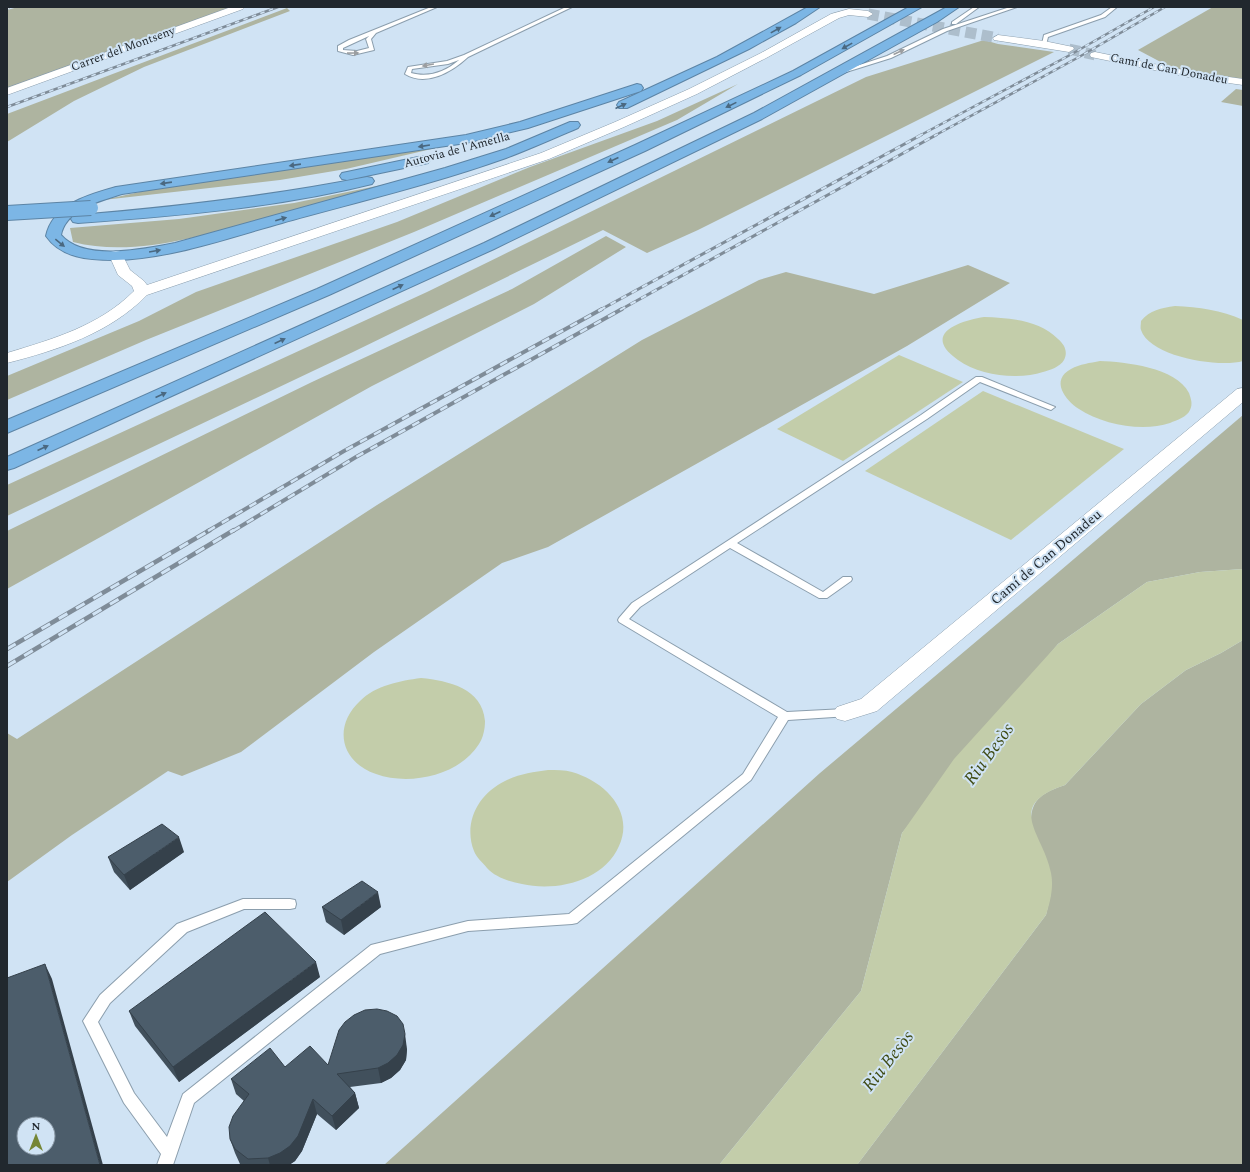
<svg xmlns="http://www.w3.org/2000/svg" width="1250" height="1172" font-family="Spectral,serif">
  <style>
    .green { fill: #aeb4a0 }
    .water { fill: #c3cdaa }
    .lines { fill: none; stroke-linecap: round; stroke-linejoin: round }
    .minor-tunnel { stroke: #adbecc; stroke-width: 11; stroke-dasharray: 11 5.5; stroke-linecap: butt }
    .service-casing { stroke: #8b9ead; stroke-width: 2 }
    .pedestrian-casing { stroke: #8b9ead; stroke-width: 1 }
    .minor-casing { stroke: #8b9ead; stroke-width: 1 }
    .motorway-casing { stroke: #5c84a5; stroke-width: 2 }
    .service { fill: #fff; fill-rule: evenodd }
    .pedestrian { fill: #fff; fill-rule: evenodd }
    .minor { fill: #fff; fill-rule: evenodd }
    .motorway { fill: #7cb6e5; fill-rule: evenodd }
    .rail-far3-casing { stroke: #7f8c98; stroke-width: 2.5 }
    .rail-far2-casing { stroke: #7f8c98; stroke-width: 3 }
    .rail-far1-casing { stroke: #7f8c98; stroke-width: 4 }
    .rail-casing { stroke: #7f8c98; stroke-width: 4.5 }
    .rail-far3 { stroke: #d0e3f4; stroke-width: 1.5; stroke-dasharray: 4.5; stroke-linecap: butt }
    .rail-far2 { stroke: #d0e3f4; stroke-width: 2; stroke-dasharray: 6; stroke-linecap: butt }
    .rail-far1 { stroke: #d0e3f4; stroke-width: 2.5; stroke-dasharray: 8; stroke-linecap: butt }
    .rail { stroke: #d0e3f4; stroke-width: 3; stroke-dasharray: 10; stroke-linecap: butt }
    .motorway-bridge-casing { stroke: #5c84a5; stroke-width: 16; stroke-linecap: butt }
    .motorway-bridge { stroke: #7cb6e5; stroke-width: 14 }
    .wall { fill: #41505c }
    .shaded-wall { fill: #35414b }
    .building { fill: #4c5d6b; stroke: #35414b; fill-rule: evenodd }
    .oneway { fill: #4a6880 }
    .oneway2 { fill: #9b9ea1 }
    .labels { text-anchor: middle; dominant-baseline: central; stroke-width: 4; stroke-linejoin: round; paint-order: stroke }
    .far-street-label { font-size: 12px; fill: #21282e; stroke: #d0e3f4 }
    .street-label { font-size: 14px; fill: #21282e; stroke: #d0e3f4 }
    .near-water-label { font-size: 18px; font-style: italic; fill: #3f4b14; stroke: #d0e3f4 }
  </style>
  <rect width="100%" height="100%" fill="#d0e3f4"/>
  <g class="green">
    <path d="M18,7H233L7,90V10Z"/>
    <path d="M1213,7H1243V79L1172,68L1138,50Z"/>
    <path d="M287,8L290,11L144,67L74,101L7,142V114Z"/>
    <path d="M984,40L998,44L1054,52L698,230L647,253L603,230L353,352L7,516V485L427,292L866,77Z"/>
    <path d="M738,84L677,120L414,232L146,340L7,400V376L139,321L196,292L397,222L530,167L657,121Z"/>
    <path d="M1236,89L1243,90V106L1221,102Z"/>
    <path d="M453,144L346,169L280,180L103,200C218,174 337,161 453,144Z"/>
    <path d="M396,182C353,194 310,206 267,218C205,234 136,258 73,242L70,228L179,219L294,203Z"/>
    <path d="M606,236L626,247L534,304L372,386L7,589V531L312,382L512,289Z"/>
    <path d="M968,265L1010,283L907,346L548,547L502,563L374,652L241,752L182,776L168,771L72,835L7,882V733L17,739L377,505L642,340L759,280L786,272L874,294Z"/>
    <path d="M1243,415V569L1200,572L1147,582L1058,644L902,833L861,991L719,1165H384L820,773L1054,576Z"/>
    <path d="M1243,640V1165H857L1046,915L1051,893L1031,821C1031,798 1045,792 1065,785L1141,704L1186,670L1221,653Z"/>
  </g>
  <g class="water">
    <path d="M1175,306C1199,307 1221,310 1243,320V361C1219,368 1150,357 1141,330C1140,328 1141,324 1141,321C1150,310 1161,308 1175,306Z"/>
    <path d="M984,317C1010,318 1039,320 1058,339C1065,345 1068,352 1064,360C1060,367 1050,370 1043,372C1018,380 980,376 958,360C921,334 959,321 984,317Z"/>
    <path d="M899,355L963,382L843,461L777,429Z"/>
    <path d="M1100,361C1125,362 1176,367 1189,393C1191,399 1193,404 1190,410C1187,417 1177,420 1170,423C1143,432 1103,425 1079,409C1065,400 1050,380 1071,369C1080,364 1090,363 1100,361Z"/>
    <path d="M983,391L1124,449L1011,540L865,471Z"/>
    <path d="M1243,569V640L1221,653L1186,670L1141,704L1065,785C1003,806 1044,834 1051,873C1054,887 1050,902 1046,915L857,1165H719L861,991L902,833L954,759L1058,644L1147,582L1200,572Z"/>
    <path d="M421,678C449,681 482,688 485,721C485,729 483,738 479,744C459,776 409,786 376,774C340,762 333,726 360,701C376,685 400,681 421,678Z"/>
    <path d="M548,770C556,770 565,770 572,772C604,781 635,811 619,846C604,881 556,892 522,884C510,882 495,877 487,868C483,863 476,857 474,851C463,823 478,794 505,781C519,774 533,772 548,770Z"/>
  </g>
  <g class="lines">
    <g class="minor-tunnel">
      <path d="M868,14L998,38"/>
      <path d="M1069,49L1095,55"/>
    </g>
    <defs>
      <g id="service">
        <path d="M431,7H437L376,33L371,39L374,50L353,55L338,51V46L349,40ZM369,36L366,39L369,48L357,51L343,50V48Z"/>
        <path d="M566,7H572L468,57C452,72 426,87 405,74L408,67L447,61L464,55ZM459,60C445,72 429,78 411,73L412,69L448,64Z"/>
        <path d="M974,7H979L956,24H952V22Z"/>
        <path d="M1010,7H1017L947,31L891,58L843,73L838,72L887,56L943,29Z"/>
        <path d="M1112,7H1117L1105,17L1048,37L1046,45L1042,44L1044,35L1101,15Z"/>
        <path d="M976,377H982L1055,407L1051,410L1048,409L980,382L927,419L737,543L823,592L843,577H851L852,579L851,581L827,598H819L730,548L640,607L629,619L787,712L845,709L849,710L851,713L849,716L788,720L751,780L577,923L572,924L468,931L380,954L194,1103L173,1165H157L161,1154L124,1103L83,1021L100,995L177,924L243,899H290L295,900L296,904L295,908L290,909H244L187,932L110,1003L98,1022L134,1093L167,1137L183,1094L371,945L468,921L569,914L743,774L778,717L619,622L618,620L619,618L632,603L921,415Z"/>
      </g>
      <path id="pedestrian" d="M7,7H11L8,9Z"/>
      <g id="minor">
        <path d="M231,7H245L243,9L7,95V88Z"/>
        <path d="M849,9L868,11L873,14L868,17L849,15L839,18L768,57L697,94L624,127L549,159L147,295C110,333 58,350 7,363V353C53,339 99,326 134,291L132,286L118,275L109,255L111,252L116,251L121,252L130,270L144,281L147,285L541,153L615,122L689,89L761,53L831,14Z"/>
        <path d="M998,35L1044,41L1073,47L1074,49L1069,52L994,40L993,38Z"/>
        <path d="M1095,52L1193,72L1243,79V85L1193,78L1091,57L1090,55L1091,53Z"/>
        <path d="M1243,388V402L877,711L845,721L837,719L833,713L837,707L861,699L1237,389Z"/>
      </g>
      <g id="motorway">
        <path d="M808,7H820L796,23L749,49L627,108H619L617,105L619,102L717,57Z"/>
        <path d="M909,7H922L801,75L645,151L329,295L7,433V420L317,289L635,145L793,71Z"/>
        <path d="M947,7H959L937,22L762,119L494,249L14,468L7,470V457L484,243L754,113Z"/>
        <path d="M637,84L641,85L643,88L641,91L528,128L466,143L122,194C100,201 66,209 61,235C84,262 144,249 175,243L445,168L506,149L570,122H578L580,125L578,128C554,138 530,149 506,158C433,184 357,202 282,223C227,238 171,259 114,260C89,260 61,258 46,236C53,204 88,195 116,187L466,135L520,122Z"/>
        <path d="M423,156L428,157L430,160L428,163L347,180L342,179L340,176L342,173L347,172Z"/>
        <path d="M367,177L372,178L374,181L372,184C276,208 176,216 78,223L73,222L71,219L73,216L78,215C175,207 271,196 367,177Z"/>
      </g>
    </defs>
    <use href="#service" class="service-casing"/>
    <use href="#pedestrian" class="pedestrian-casing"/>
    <use href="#minor" class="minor-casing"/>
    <use href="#motorway" class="motorway-casing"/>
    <use href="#service" class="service"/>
    <use href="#pedestrian" class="pedestrian"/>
    <use href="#minor" class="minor"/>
    <use href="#motorway" class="motorway"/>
    <defs>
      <g id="rail-far3">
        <path d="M7,107L278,7"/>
        <path d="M919,136L1070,55L1154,7"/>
        <path d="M934,136L1079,57L1165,7"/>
      </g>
      <g id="rail-far2">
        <path d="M600,310L921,135"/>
        <path d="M620,310L936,135"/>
      </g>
      <g id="rail-far1">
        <path d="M208,531L344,451L602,309"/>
        <path d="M233,531L356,457L622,309"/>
      </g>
      <g id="rail">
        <path d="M7,649L210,530"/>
        <path d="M7,666L234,530"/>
      </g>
    </defs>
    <use href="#rail-far3" class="rail-far3-casing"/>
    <use href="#rail-far2" class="rail-far2-casing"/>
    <use href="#rail-far1" class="rail-far1-casing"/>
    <use href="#rail" class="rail-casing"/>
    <use href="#rail-far3" class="rail-far3"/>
    <use href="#rail-far2" class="rail-far2"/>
    <use href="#rail-far1" class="rail-far1"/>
    <use href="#rail" class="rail"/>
    <defs>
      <path id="motorway-bridge" d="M7,213L91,208"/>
    </defs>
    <use href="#motorway-bridge" class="motorway-bridge-casing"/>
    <use href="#motorway-bridge" class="motorway-bridge"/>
  </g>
  <g class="wall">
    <path d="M184,852L130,890L114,872L108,857Z"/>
    <path d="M322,907H381L344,935L326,922Z"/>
    <path d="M320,977L179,1082L135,1026L129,1011Z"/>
    <path d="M407,1049L406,1060L400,1070L391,1078L381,1083L350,1087L355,1093L359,1108L336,1130L317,1114L302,1151L295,1161L289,1165H242L240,1164L235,1153L230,1139L244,1101L236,1094L231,1079L285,1067L328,1065Z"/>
  </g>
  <g class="shaded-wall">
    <path d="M179,837L184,852L130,890L124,875Z"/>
    <path d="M378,892L381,907L344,935L341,920Z"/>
    <path d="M316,962L320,977L179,1082L173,1067Z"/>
    <path d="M45,964L52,979L103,1165H100Z"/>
    <path d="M405,1034L407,1049L406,1060L400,1070L391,1078L381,1083L378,1068Z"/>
    <path d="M355,1093L359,1108L336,1130L332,1116Z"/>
    <path d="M313,1099L317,1114L302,1151L295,1161L289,1165H270L268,1158Z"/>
  </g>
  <g class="building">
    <path d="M162,824L179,837L124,875L108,857Z"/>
    <path d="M362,881L378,892L341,920L322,907Z"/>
    <path d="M265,912L316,962L173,1067L129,1011Z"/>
    <path d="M45,964L100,1165H7V978ZM24,1124H48V1148H24Z"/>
    <path d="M377,1009L387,1011L397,1016L403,1024L405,1034L403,1045L397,1055L388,1063L378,1068L337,1074L355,1093L332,1116L313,1099L298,1136L290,1146L280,1153L268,1158L248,1159L235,1149L230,1139L229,1127L233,1116L249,1094L231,1079L270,1048L285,1067L310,1046L328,1065L339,1030L345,1022L354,1015L365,1010Z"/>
  </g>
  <defs><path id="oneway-solid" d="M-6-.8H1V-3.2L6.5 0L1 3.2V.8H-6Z"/></defs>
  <g class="oneway">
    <use href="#oneway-solid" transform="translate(776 30) rotate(-29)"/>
    <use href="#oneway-solid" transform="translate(847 46) rotate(151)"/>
    <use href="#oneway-solid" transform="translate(731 105) rotate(154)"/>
    <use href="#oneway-solid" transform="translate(621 106) rotate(-24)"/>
    <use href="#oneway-solid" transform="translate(424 146) rotate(171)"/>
    <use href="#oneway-solid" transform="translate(613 160) rotate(155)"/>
    <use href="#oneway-solid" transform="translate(295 165) rotate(172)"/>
    <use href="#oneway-solid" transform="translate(166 183) rotate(172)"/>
    <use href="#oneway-solid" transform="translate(495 214) rotate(156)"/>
    <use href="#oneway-solid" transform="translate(281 219) rotate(-16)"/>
    <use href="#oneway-solid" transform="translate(60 243) rotate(39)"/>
    <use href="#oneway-solid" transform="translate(155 251) rotate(-10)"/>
    <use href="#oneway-solid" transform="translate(398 287) rotate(-25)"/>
    <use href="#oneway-solid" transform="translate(280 341) rotate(-25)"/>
    <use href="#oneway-solid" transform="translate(161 395) rotate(-24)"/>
    <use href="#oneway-solid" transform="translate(43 448) rotate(-24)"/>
  </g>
  <g class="oneway2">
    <use href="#oneway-solid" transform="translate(899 52) rotate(-25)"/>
    <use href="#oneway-solid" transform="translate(353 53) rotate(-1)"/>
    <use href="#oneway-solid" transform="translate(428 65) rotate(170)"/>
  </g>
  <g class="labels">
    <g class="far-street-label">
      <text transform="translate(123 49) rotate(-20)">Carrer del Montseny</text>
      <text transform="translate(1169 69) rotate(11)">Camí de Can Donadeu</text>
      <text transform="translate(457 150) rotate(-15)">Autovia de l'Ametlla</text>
    </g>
    <g class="street-label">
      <text transform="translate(1046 557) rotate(-40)">Camí de Can Donadeu</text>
    </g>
    <g class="near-water-label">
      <text transform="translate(989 754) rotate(-54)">Riu Besòs</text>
      <text transform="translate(888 1061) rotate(-52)">Riu Besòs</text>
    </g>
  </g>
  <rect width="1250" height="1172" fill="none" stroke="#21282e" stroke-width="16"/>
  <g transform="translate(36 1136)"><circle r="19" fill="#d0e3f4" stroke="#8a98a5"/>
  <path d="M0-3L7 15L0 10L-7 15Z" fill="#758636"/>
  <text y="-6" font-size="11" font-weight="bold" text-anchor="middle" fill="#21282e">N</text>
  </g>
</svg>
